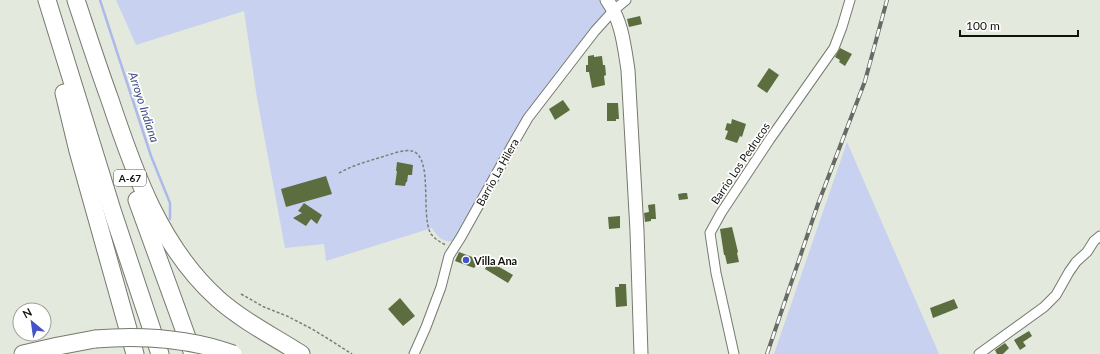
<svg xmlns="http://www.w3.org/2000/svg" width="1100" height="354" font-family="Lato,sans-serif">
  <style>
    .green { fill: #c8d1f0 }
    .lines { fill: none; stroke-linecap: round; stroke-linejoin: round }
    .stream { stroke: #acbaeb; stroke-width: 2.5 }
    .building { fill: #5c6d3f }
    .street-casing { stroke: #757a6f; stroke-width: 11 }
    .secondary-casing { stroke: #757a6f; stroke-width: 15 }
    .highway-casing { stroke: #757a6f; stroke-width: 19 }
    .path { stroke: #7b7e76; stroke-width: 1.5; stroke-dasharray: 3 2; stroke-linecap: butt }
    .street { stroke: #fff; stroke-width: 9 }
    .secondary { stroke: #fff; stroke-width: 13 }
    .highway { stroke: #fff; stroke-width: 17 }
    .rail-casing { stroke: #686b64; stroke-width: 4 }
    .rail { stroke: #fff; stroke-width: 2.5; stroke-dasharray: 8; stroke-linecap: butt }
    .highway-bridge-casing { stroke: #757a6f; stroke-width: 19; stroke-linecap: butt }
    .highway-bridge { stroke: #fff; stroke-width: 17 }
    .poi-dot { fill: #4454c8; stroke: #fff; stroke-width: 1.5 }
    .labels { text-anchor: middle; dominant-baseline: central; stroke-width: 3.5; stroke-linejoin: round; paint-order: stroke }
    .shield { fill: #fff; stroke: #585956; stroke-width: 1 }
    .shield-label { font-size: 10px; font-weight: bold; fill: #10120e }
    .street-label { font-size: 11px; fill: #10120e; stroke: #fff }
    .poi-label { font-size: 11px; font-weight: bold; fill: #10120e; stroke: #fff; text-anchor: start }
    .water-label { font-size: 12px; font-style: italic; fill: #3d4a87; stroke: #fff }
  </style>
  <rect width="100%" height="100%" fill="#e4e9dd"/>
  <g class="green">
    <path d="M116,0H602L608,8L529,114L456,241C443,243 438,238 432,228L326,261L324,244L285,248L257,98L244,11L136,45Z"/>
    <path d="M847,142L939,354H774Z"/>
  </g>
  <g class="lines">
    <path class="stream" d="M100,0L151,156L170,203V219"/>
  </g>
  <g class="building">
    <path d="M640,16L642,24L629,27L627,19Z"/>
    <path d="M840,48L852,54L845,66L839,62L840,60L835,57Z"/>
    <path d="M594,55V57L602,56L603,65H605L606,75L604,76L605,85L592,88L589,72H586V65H588V56Z"/>
    <path d="M769,68L779,75L767,93L757,86Z"/>
    <path d="M563,100L570,110L555,120L549,109Z"/>
    <path d="M607,103H618L619,119H616V121H607Z"/>
    <path d="M732,119L746,124L742,137L740,136L737,143L725,139L728,131L725,130L727,123L731,124Z"/>
    <path d="M397,162L413,165L412,175H408L407,182H406L405,186L395,185L397,171H396Z"/>
    <path d="M326,176L332,194L286,207L281,189Z"/>
    <path d="M684,193H687L688,199L679,200L678,194Z"/>
    <path d="M304,203L322,215L317,224L311,219L306,226L293,218L302,213L298,211Z"/>
    <path d="M655,204L656,219H651V221L645,222L644,213L649,212L648,205Z"/>
    <path d="M620,216V228L609,229L608,217Z"/>
    <path d="M732,227L738,252L737,253L739,262L727,264L725,255H724L720,229Z"/>
    <path d="M459,252L475,258L479,262L474,268L455,261Z"/>
    <path d="M489,261L513,275L508,283L485,269Z"/>
    <path d="M619,284H626L627,306L616,307L615,287H619Z"/>
    <path d="M400,298L415,316L403,326L388,309Z"/>
    <path d="M954,299L958,308L933,318L930,308Z"/>
    <path d="M1029,331L1032,336L1023,342L1026,346L1020,350L1014,340Z"/>
    <path d="M1005,343L1009,348L1003,354H997L995,350Z"/>
  </g>
  <g class="lines">
    <defs>
      <g id="street">
        <path d="M414,354L426,327L441,287L449,256L461,237L513,144L528,118L595,31L614,10L626,0"/>
        <path d="M734,354L716,273L710,233L721,213L770,139L834,48L842,27L850,0"/>
        <path d="M979,354L1044,307L1056,295L1069,272L1076,262L1087,252L1094,241L1100,236"/>
      </g>
      <path id="secondary" d="M607,0C622,21 624,45 628,70L637,231L641,354"/>
      <g id="highway">
        <path d="M47,0L112,210L160,354"/>
        <path d="M76,0C87,33 98,67 110,100C134,172 160,247 218,299C243,321 273,336 301,354"/>
        <path d="M64,93L78,151L135,354"/>
        <path d="M137,200L193,354"/>
        <path d="M23,354L58,346L95,339"/>
      </g>
    </defs>
    <use href="#street" class="street-casing"/>
    <use href="#secondary" class="secondary-casing"/>
    <use href="#highway" class="highway-casing"/>
    <g class="path">
      <path d="M339,173C353,165 369,161 385,156C391,154 406,149 412,151C434,157 420,216 431,234C435,239 440,242 446,245"/>
      <path d="M241,294L264,307L287,316L312,329L330,340L352,354"/>
    </g>
    <use href="#street" class="street"/>
    <use href="#secondary" class="secondary"/>
    <use href="#highway" class="highway"/>
    <defs>
      <path id="rail" d="M767,354L818,204L865,81L887,0"/>
    </defs>
    <use href="#rail" class="rail-casing"/>
    <use href="#rail" class="rail"/>
    <defs>
      <path id="highway-bridge" d="M95,339C142,335 188,338 233,354"/>
    </defs>
    <use href="#highway-bridge" class="highway-bridge-casing"/>
    <use href="#highway-bridge" class="highway-bridge"/>
  </g>
  <circle class="poi-dot" cx="466" cy="260" r="4"/>
  <g class="labels">
    <rect class="shield" x="114" y="170" width="32" height="16" rx="3"/>
    <g class="shield-label">
      <text x="130" y="178">A-67</text>
    </g>
    <g class="street-label">
      <text transform="translate(740 163) rotate(-56)">Barrio Los Pedrucos</text>
      <text transform="translate(497 172) rotate(-61)">Barrio La Hilera</text>
    </g>
    <g class="poi-label">
      <text x="474" y="260">Villa Ana</text>
    </g>
    <g class="water-label">
      <text transform="translate(144 107) rotate(72)">Arroyo Indiana</text>
    </g>
  </g>
  <g transform="translate(32 322) rotate(331)"><circle r="19" fill="#ffffff" stroke="#9fa09f"/>
  <path d="M0-3L7 15L0 10L-7 15Z" fill="#4454c8"/>
  <text y="-6" font-size="11" font-weight="bold" text-anchor="middle" fill="#10120e">N</text>
  </g>
  <path d="M960 30v6h118v-6" fill="none" stroke="#10120e" stroke-width="2"/>
  <text x="966" y="30" font-size="12" fill="#10120e" stroke="#ffffff" stroke-width="3" paint-order="stroke">100 m</text>
</svg>
